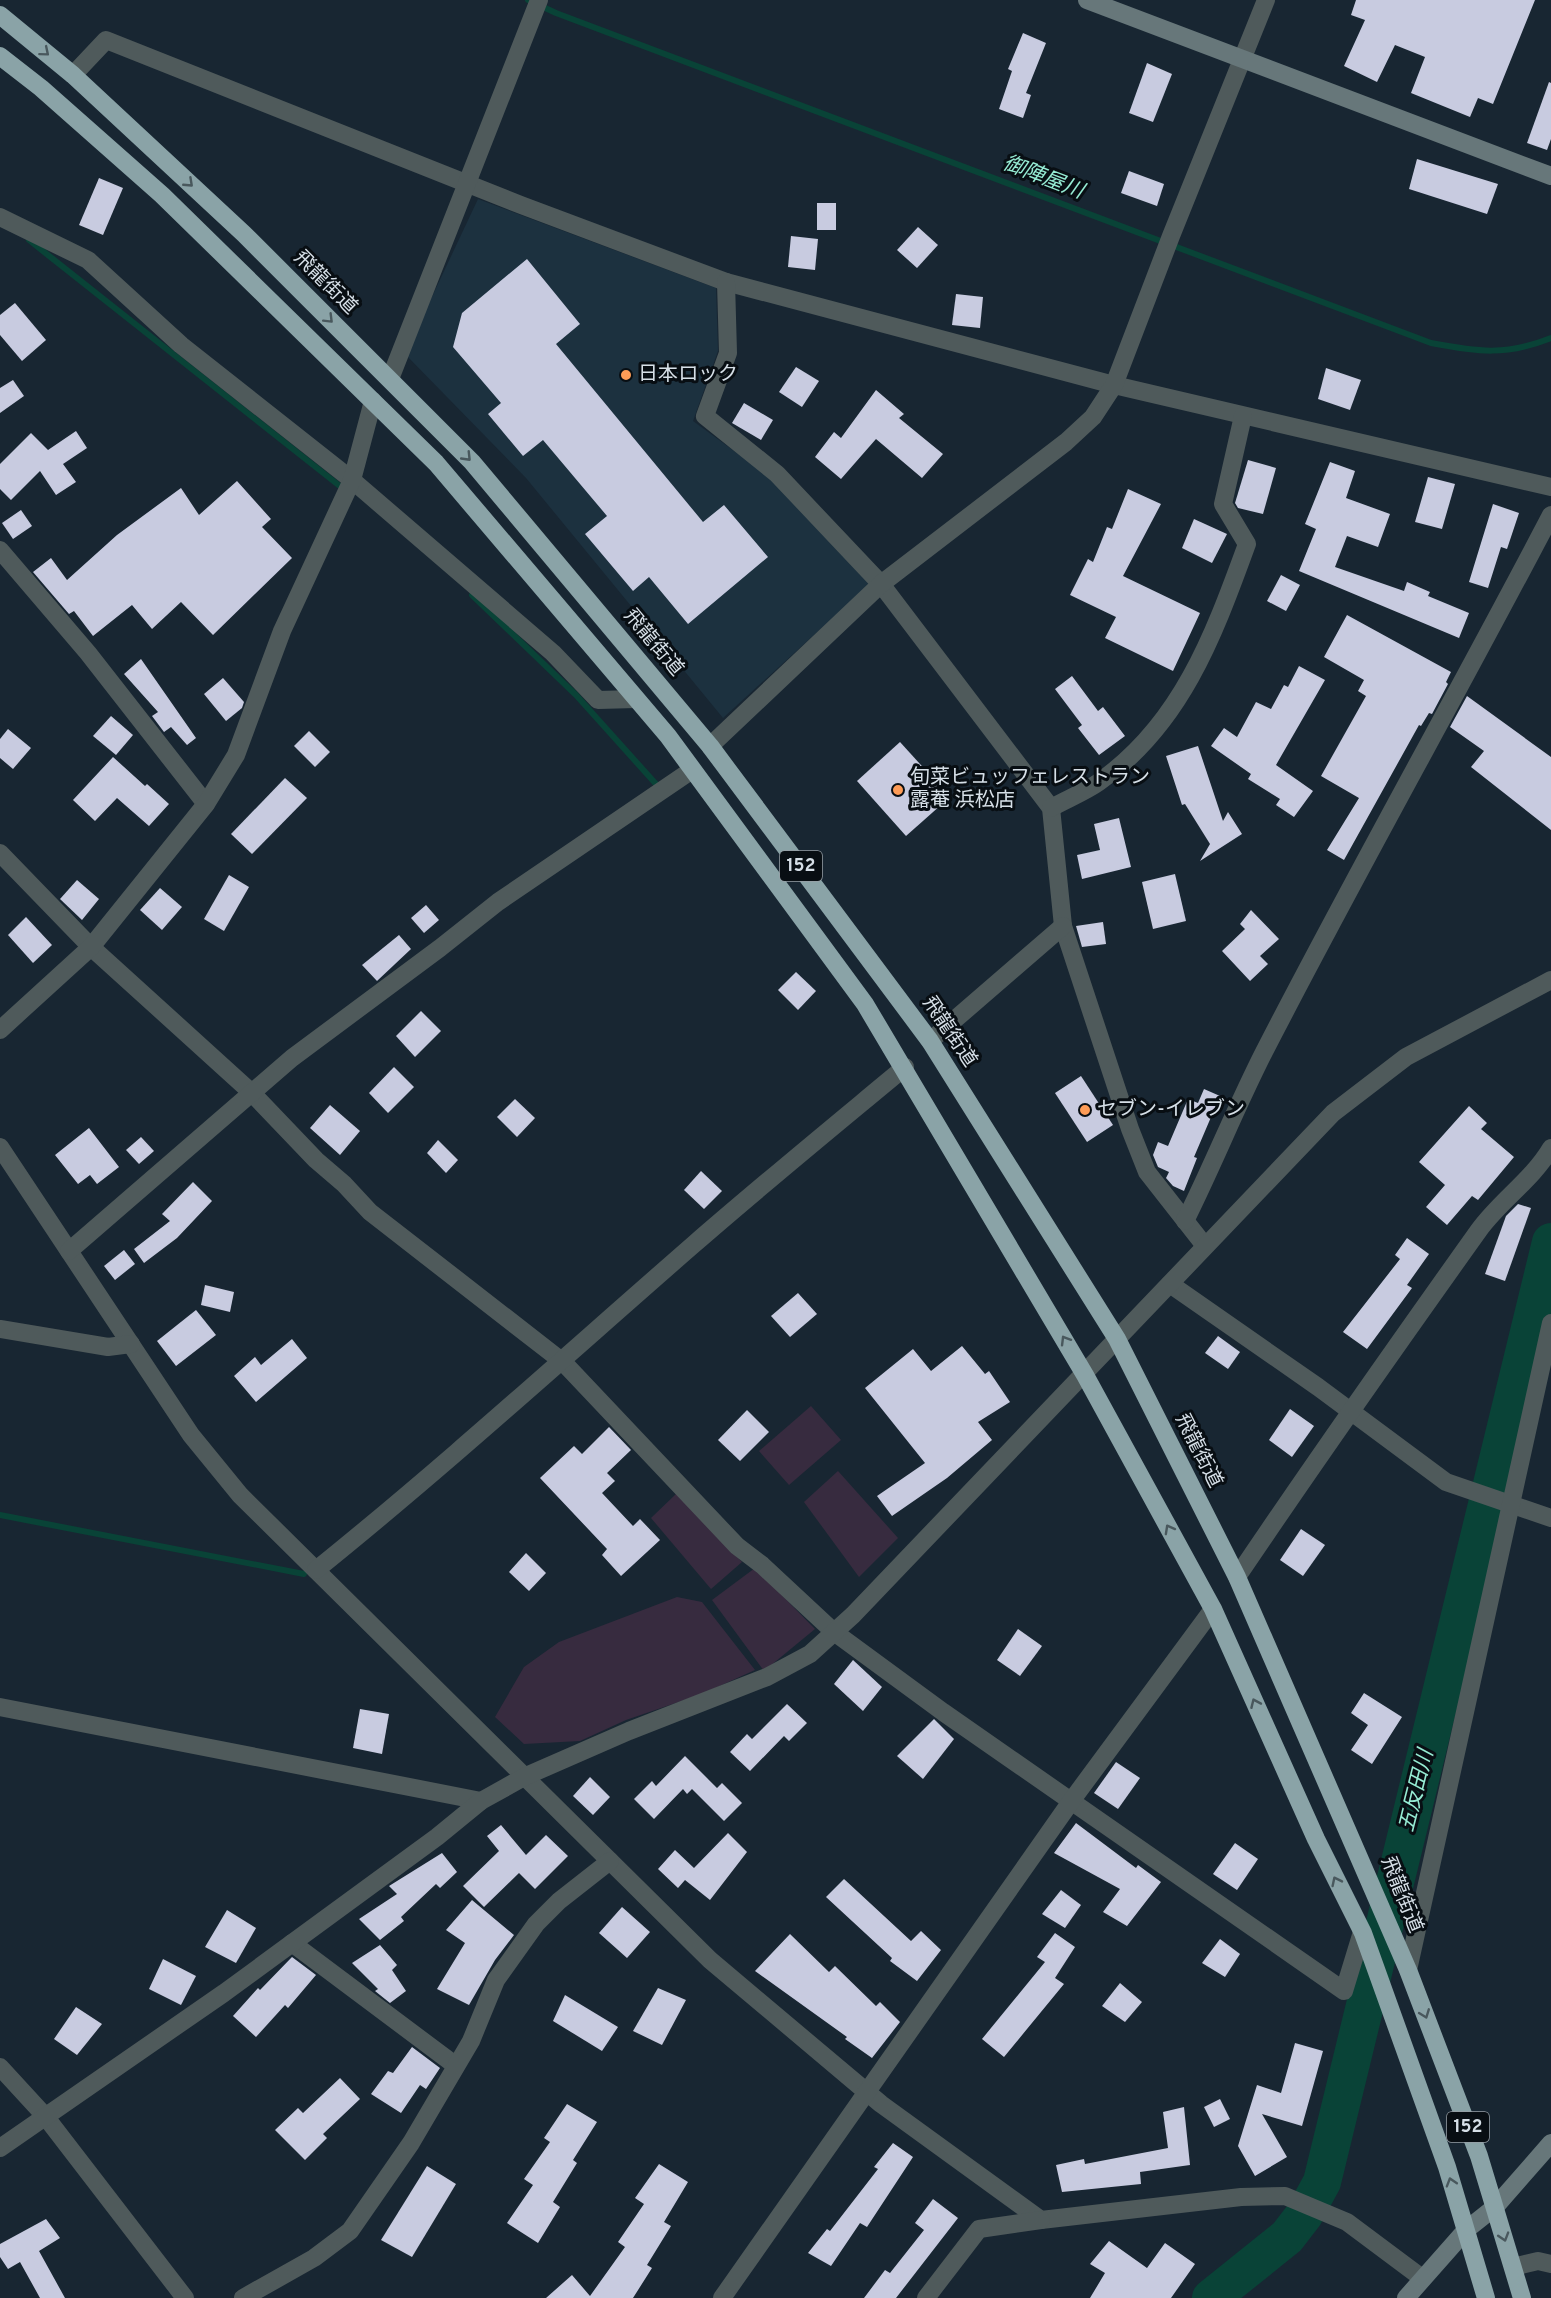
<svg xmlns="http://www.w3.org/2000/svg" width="1551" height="2298" font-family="Overpass,'Noto Sans JP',sans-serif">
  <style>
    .built { fill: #1c313f }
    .green { fill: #372b3f }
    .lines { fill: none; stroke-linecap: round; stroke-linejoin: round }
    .stream { stroke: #094337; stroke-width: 6 }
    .river { stroke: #094337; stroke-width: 38 }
    .building { fill: #c8cbe0 }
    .street { stroke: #4f5a5b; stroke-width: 18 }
    .secondary { stroke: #67777a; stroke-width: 18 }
    .highway { stroke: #8aa3a7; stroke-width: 18 }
    .oneway { stroke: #49585d }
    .poi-dot { fill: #fe9c57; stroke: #080e13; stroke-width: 2 }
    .labels { text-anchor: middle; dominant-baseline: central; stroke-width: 6; stroke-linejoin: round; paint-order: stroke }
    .shield { fill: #080e13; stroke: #98a0a7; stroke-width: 1.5 }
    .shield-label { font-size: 18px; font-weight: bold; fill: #d6dfe7 }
    .street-label { font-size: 20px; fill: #d6dfe7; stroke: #080e13 }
    .poi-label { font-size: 20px; fill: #d6dfe7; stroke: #080e13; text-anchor: start }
    .water-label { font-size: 21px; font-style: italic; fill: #96ecd4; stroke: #080e13 }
  </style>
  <rect width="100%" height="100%" fill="#182632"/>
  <path class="built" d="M478,199L716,288L718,351L693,421L774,480L871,583L723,718L526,478L405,354Z"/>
  <g class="green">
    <path d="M811,1406L841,1440L789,1485L759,1451Z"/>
    <path d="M838,1471L898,1538L859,1577L804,1502Z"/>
    <path d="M676,1494L742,1562L711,1589L651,1518Z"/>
    <path d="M755,1568L815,1629L764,1671L712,1600Z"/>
    <path d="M677,1597L702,1602L755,1670L702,1694L626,1720L580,1741L524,1744L495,1717L524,1667L559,1642Z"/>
  </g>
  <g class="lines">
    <g class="stream">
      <path d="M528,0L556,13L1431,343C1478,352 1506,356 1551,338"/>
      <path d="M29,240L341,487"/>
      <path d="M472,595L576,695L656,784"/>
      <path d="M0,1515L304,1574"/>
    </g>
    <path class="river" d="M1211,2298L1287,2237L1304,2215L1322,2182L1551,1242"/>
  </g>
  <g class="building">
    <path d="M1356,0H1535L1493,104L1478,98L1470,117L1411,93L1425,57L1395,45L1377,82L1344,66L1365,20L1351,15Z"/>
    <path d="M1023,33L1046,43L1026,93L1031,95L1023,118L999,109L1012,71L1008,69Z"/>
    <path d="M1147,63L1172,74L1153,122L1129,113Z"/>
    <path d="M1549,82L1551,83V139L1547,150L1527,143Z"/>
    <path d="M1417,159L1498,184L1487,214L1409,189Z"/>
    <path d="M1129,171L1164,184L1157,206L1121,193Z"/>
    <path d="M99,178L123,188L103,235L79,225Z"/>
    <rect x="817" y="203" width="19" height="27"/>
    <path d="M918,227L938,245L917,268L897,250Z"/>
    <path d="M791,236L818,239L815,270L788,267Z"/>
    <path d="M527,259L580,324L556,344L703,522L724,505L768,557L688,624L649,577L633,591L585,534L607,516L543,440L523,456L488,414L501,403L453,347L462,313Z"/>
    <path d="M956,294L983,297L980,328L952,325Z"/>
    <path d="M15,303L46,340L22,361L0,335V315Z"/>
    <path d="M796,367L819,381L802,407L779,392Z"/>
    <path d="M1326,368L1361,380L1350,410L1318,399Z"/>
    <path d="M13,380L24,396L0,413V388Z"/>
    <path d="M876,390L904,414L899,418L943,454L922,478L876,439L841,479L815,457L834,432L841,438Z"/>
    <path d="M744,403L773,420L761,440L732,423Z"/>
    <path d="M76,431L87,448L63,464L76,482L56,495L40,471L11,500L0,489V464L31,433L48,450Z"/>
    <path d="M1248,460L1276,468L1263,514L1238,508L1235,503Z"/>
    <path d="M1330,462L1355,471L1346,498L1390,514L1378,547L1347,536L1335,567L1404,591L1407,582L1430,592L1428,596L1469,613L1459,638L1299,571L1316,529L1305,524Z"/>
    <path d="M1428,477L1455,484L1442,529L1415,522Z"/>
    <path d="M237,481L271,519L262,527L292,558L213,635L181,602L152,629L132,605L93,636L74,611L69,614L33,572L51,558L67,580L117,535L181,488L199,515Z"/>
    <path d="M1128,489L1161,504L1123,576L1200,613L1173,671L1105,638L1116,617L1070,595L1088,559L1093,562L1107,527L1112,529Z"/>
    <path d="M1493,504L1519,513L1507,549L1501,547L1488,588L1469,582Z"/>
    <path d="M21,510L32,526L13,539L2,523Z"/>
    <path d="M1194,519L1227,534L1212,563L1182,548Z"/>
    <path d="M1281,575L1300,585L1286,611L1267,601Z"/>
    <path d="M1347,615L1451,672L1446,682L1448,684L1432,714L1429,713L1421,726L1419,725L1344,860L1327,850L1359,798L1321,776L1366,696L1358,691L1364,680L1324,657Z"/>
    <path d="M141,659L196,738L187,745L171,727L164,732L152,716L158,712L124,674Z"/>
    <path d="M1299,666L1325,680L1276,765L1313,791L1294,817L1276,805L1280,799L1248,779L1251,774L1211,746L1224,728L1237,737L1256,702L1271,709L1284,685L1288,687Z"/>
    <path d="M1072,676L1098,711L1103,707L1125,736L1099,755L1078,728L1082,725L1055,689Z"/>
    <path d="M223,678L244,702L242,708L226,721L204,694Z"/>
    <path d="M1467,696L1551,757V830L1471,767L1484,751L1450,727Z"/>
    <path d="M111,716L133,735L116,755L93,736Z"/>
    <path d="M8,729L31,748L13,769L0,758V739Z"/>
    <path d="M309,731L330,752L315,767L294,746Z"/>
    <path d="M900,742L950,797L906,836L857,781Z"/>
    <path d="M1198,746L1223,821L1228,812L1242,834L1200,861L1210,844L1185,804L1182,805L1166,756Z"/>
    <path d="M113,757L145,786L147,784L169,804L149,826L117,798L95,821L73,800Z"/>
    <path d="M285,778L307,798L252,854L231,834Z"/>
    <path d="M1119,818L1131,867L1082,879L1077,855L1100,850L1094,824Z"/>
    <path d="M1175,874L1186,921L1153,929L1142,882Z"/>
    <path d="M229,875L249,887L224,931L204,919Z"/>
    <path d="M77,880L99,899L82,920L60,899Z"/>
    <path d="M160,888L182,907L162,930L140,910Z"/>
    <path d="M426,905L439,920L424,933L411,918Z"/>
    <path d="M1251,910L1279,939L1260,956L1268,964L1250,981L1222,951L1245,929L1240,924Z"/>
    <path d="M26,917L52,945L33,963L8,935Z"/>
    <path d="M1103,922L1106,944L1082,947L1076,926Z"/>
    <path d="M399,935L411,949L377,981L362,965Z"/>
    <path d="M796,972L816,991L798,1010L778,990Z"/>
    <path d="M421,1011L441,1031L415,1057L396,1036Z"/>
    <path d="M394,1067L414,1087L388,1113L369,1093Z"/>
    <path d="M1081,1076L1113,1125L1087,1142L1055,1093Z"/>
    <path d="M1204,1089L1220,1096L1194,1157L1197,1158L1184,1191L1173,1186L1166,1178L1169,1172L1158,1167L1153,1155L1158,1142L1168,1146L1188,1099L1198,1103Z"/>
    <path d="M515,1099L535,1118L517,1137L497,1117Z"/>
    <path d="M330,1105L360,1131L340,1155L310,1128Z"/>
    <path d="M1469,1106L1487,1123L1481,1129L1514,1157L1478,1200L1472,1196L1447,1225L1426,1207L1445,1185L1419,1162Z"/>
    <path d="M89,1128L119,1167L97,1184L90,1175L78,1184L55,1155Z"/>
    <path d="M141,1137L154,1151L139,1164L126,1150Z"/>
    <path d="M438,1140L458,1160L446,1173L427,1153Z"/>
    <path d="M701,1171L722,1191L704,1209L684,1190Z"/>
    <path d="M193,1182L212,1201L177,1238L144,1263L134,1249L170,1221L162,1214Z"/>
    <path d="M1518,1204L1531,1208L1505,1281L1485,1274L1506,1216Z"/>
    <path d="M1407,1238L1429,1254L1407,1285L1412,1288L1367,1349L1343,1332L1400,1259L1395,1255Z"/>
    <path d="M124,1250L135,1264L115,1280L104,1266Z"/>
    <path d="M205,1285L234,1292L230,1312L201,1305Z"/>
    <path d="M798,1293L817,1314L790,1337L771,1316Z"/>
    <path d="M196,1310L216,1335L176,1366L157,1341Z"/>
    <path d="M1218,1336L1240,1352L1228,1369L1205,1353Z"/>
    <path d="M292,1339L307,1358L256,1402L234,1376L255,1357L261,1365Z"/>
    <path d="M962,1346L985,1374L989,1371L1010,1402L978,1422L992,1440L947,1478L892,1516L877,1496L925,1463L865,1388L913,1349L931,1371Z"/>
    <path d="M1290,1409L1314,1426L1292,1457L1269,1440Z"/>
    <path d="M747,1410L769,1432L740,1461L718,1440Z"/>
    <path d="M609,1427L631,1450L607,1473L615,1481L602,1493L633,1526L640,1519L660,1540L621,1576L602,1555L607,1549L540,1478L574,1446L582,1454Z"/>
    <path d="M1301,1529L1325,1545L1303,1576L1280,1560Z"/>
    <path d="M526,1553L546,1573L529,1591L509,1572Z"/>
    <path d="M1018,1629L1042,1646L1020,1676L997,1660Z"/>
    <path d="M853,1660L882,1687L863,1711L834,1684Z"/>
    <path d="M1364,1693L1402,1717L1372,1764L1351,1750L1368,1725L1351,1713Z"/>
    <path d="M787,1704L807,1723L789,1741L784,1736L750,1771L730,1752L747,1734L752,1739Z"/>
    <path d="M360,1709L389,1714L382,1754L353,1748Z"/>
    <path d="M934,1719L954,1739L923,1779L897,1756Z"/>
    <path d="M685,1756L717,1788L722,1783L742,1803L724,1821L692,1789L687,1794L683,1789L654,1819L634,1799L652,1781L656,1786Z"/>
    <path d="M1116,1762L1140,1778L1118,1809L1094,1793Z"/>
    <path d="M590,1777L610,1797L593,1815L573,1796Z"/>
    <path d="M1076,1823L1136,1868L1138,1865L1161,1882L1127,1926L1103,1912L1120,1889L1054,1853Z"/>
    <path d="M501,1825L526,1855L546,1835L568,1856L535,1889L519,1873L484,1907L463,1886L499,1851L487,1836Z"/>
    <path d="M728,1833L747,1852L710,1900L685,1880L678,1888L658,1869L675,1850L694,1868Z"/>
    <path d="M1235,1843L1258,1859L1237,1890L1213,1874Z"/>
    <path d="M442,1853L457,1872L440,1888L436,1884L401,1917L404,1921L380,1940L359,1919L397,1894L389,1886Z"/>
    <path d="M844,1879L911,1941L921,1931L941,1950L917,1981L890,1961L892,1958L826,1897Z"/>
    <path d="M1061,1890L1081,1905L1065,1928L1042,1914Z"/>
    <path d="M472,1900L514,1935L495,1960L469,2005L437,1989L465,1943L446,1930Z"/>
    <path d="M622,1907L650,1932L627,1958L599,1933Z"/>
    <path d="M227,1910L256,1928L236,1963L205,1947Z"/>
    <path d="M1055,1933L1075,1947L1055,1978L1064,1984L1004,2057L982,2039L1045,1962L1037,1957Z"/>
    <path d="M790,1934L829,1972L835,1966L876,2006L880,2002L900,2022L872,2058L845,2039L847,2037L755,1971Z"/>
    <path d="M1220,1939L1240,1954L1225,1977L1202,1963Z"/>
    <path d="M380,1945L397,1965L392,1970L406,1991L390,2003L375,1991L378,1989L352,1963Z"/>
    <path d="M292,1957L316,1975L288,2008L285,2005L256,2037L233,2016L258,1988L260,1990Z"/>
    <path d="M163,1959L196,1976L181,2005L149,1989Z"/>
    <path d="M1120,1983L1142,2002L1125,2022L1102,2006Z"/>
    <path d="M658,1988L686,2000L662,2045L633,2031Z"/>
    <path d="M565,1995L618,2027L602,2051L553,2021Z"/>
    <path d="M76,2007L102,2024L77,2055L54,2039Z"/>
    <path d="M1295,2043L1323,2051L1302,2126L1262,2114L1287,2157L1255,2176L1238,2146L1257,2085L1281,2093Z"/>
    <path d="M412,2047L440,2068L426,2089L420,2085L401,2113L371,2094L388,2071L393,2073Z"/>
    <path d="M340,2078L360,2099L323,2134L327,2138L305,2160L275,2130L298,2108L303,2113Z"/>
    <path d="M1220,2099L1230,2119L1214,2127L1204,2107Z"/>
    <path d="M567,2104L597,2122L573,2160L577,2163L553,2202L560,2207L538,2243L507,2223L533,2185L524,2179L550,2142L544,2138Z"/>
    <path d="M1184,2107L1190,2165L1140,2172L1141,2184L1062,2192L1056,2165L1084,2159L1085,2164L1168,2148L1163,2112Z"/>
    <path d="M893,2143L913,2157L867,2227L860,2223L831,2266L808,2253L827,2229L830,2231L878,2169L874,2167Z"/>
    <path d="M659,2164L688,2182L664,2222L671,2226L647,2265L652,2268L633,2298H546L572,2275L590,2296L625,2247L618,2242L644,2204L635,2198Z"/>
    <path d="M427,2166L456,2184L412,2257L381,2240Z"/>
    <path d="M933,2199L958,2218L896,2298H864L885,2270L890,2273L924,2230L915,2223Z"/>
    <path d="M46,2219L60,2238L39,2251L65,2298H40L20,2262L8,2269L0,2257V2244Z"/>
    <path d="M1109,2241L1147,2268L1165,2243L1195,2264L1171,2298H1090L1105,2273L1090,2264Z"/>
  </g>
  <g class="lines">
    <g class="street">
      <path d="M73,75L106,40L521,205L726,282L1114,385L1551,487"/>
      <path d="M0,217L88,260L181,345L352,480L553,653L598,700L636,699"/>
      <path d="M726,282L728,353L705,416L777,474L881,584L1051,808L1063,926L1130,1129L1147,1172L1205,1246"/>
      <path d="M390,379L539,0"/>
      <path d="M0,550L88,653L206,804"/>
      <path d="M710,746L881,584L1066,442L1093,417L1114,385L1171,236L1266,0"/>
      <path d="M1051,808C1067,799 1085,792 1099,782C1182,724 1214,634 1247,544L1223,504L1243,416"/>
      <path d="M0,853L91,947L251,1092L316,1160L344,1184L370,1212L563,1362L737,1546L762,1565L834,1632L943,1712L1344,1991L1362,1932"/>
      <path d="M0,1030L91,947L206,804L236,755L282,631L352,480L373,401"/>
      <path d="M930,1041L1063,926"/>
      <path d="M0,1147L191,1435L240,1495L710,1960L881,2104L1041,2220L1241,2197L1285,2196L1347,2222L1422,2278"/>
      <path d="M1185,1221C1213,1165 1236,1107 1264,1052C1357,871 1457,695 1551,515"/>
      <path d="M69,1251L292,1058L440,948L498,902L692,770"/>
      <path d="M1170,1284L1318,1387L1446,1482L1551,1518"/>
      <path d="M0,1329L108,1347L131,1344"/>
      <path d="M316,1570C445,1466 568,1354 693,1245C763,1184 834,1126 905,1067"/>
      <path d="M1237,1577C1316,1460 1397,1345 1479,1230C1501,1200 1532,1180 1551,1148"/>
      <path d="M0,1707L481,1801"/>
      <path d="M292,1943L455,2065"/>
      <path d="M1408,1970L1551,1323"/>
      <path d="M0,2067L45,2116L185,2298"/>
      <path d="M0,2148L224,1993L437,1837L481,1801L526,1776L629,1731L767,1677L810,1654L853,1615L1333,1113L1406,1057L1551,980"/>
      <path d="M1513,2267L1538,2261L1551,2264"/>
      <path d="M243,2298L314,2258L350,2231L411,2143L471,2041L496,1980L536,1924L559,1901L610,1861"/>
      <path d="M722,2298L1072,1800L1213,1609"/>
      <path d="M926,2298L979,2229L1041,2220"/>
    </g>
    <g class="secondary">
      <path d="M1087,0L1551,176"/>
      <path d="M1406,2298L1466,2230L1495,2207L1551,2143"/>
    </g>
    <g class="highway">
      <path d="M0,15L73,75L244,234L472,462L710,746L930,1041L1117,1339L1237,1577L1408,1970L1479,2156L1522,2298"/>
      <path d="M0,56L41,88L162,195L436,463L668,736L865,1004L1085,1375L1213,1609L1316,1839L1363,1933L1447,2167L1486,2298"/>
    </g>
  </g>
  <defs><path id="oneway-chevron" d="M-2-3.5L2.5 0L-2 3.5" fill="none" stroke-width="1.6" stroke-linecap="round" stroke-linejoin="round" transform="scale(1.5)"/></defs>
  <g class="oneway">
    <use href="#oneway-chevron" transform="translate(45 52) rotate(40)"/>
    <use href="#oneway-chevron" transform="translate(189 183) rotate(43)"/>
    <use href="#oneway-chevron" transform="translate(329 319) rotate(45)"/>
    <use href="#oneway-chevron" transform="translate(467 457) rotate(46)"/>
    <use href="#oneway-chevron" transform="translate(1065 1340) rotate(-121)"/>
    <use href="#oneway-chevron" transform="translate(1169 1529) rotate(-119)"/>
    <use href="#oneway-chevron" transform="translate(1255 1703) rotate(-114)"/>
    <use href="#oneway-chevron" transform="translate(1336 1881) rotate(-116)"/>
    <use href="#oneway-chevron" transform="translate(1425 2014) rotate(69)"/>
    <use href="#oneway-chevron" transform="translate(1451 2182) rotate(-107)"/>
    <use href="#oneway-chevron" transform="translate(1504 2237) rotate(73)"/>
  </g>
  <g class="poi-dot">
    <circle cx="626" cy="375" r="6"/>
    <circle cx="898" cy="790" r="6"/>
    <circle cx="1085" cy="1110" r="6"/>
  </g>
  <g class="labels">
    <g class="shield">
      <rect x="780" y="851" width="42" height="30" rx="4.5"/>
      <rect x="1447" y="2112" width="42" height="30" rx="4.5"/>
    </g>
    <g class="shield-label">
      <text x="801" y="866">152</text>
      <text x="1468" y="2127">152</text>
    </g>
    <g class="street-label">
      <text transform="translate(325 283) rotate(45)">飛龍街道</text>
      <text transform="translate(653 643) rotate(50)">飛龍街道</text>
      <text transform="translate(949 1032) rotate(56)">飛龍街道</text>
      <text transform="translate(1198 1451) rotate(63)">飛龍街道</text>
      <text transform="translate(1401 1895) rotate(68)">飛龍街道</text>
    </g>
    <g class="poi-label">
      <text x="638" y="375">日本ロック</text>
      <text x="910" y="778">旬菜ビュッフェレストラン<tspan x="910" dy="23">露菴 浜松店</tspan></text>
      <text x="1097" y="1110">セブン-イレブン</text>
    </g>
    <g class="water-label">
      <text transform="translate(1043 178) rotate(21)">御陣屋川</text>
      <text transform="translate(1417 1791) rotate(-76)">五反田川</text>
    </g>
  </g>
</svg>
